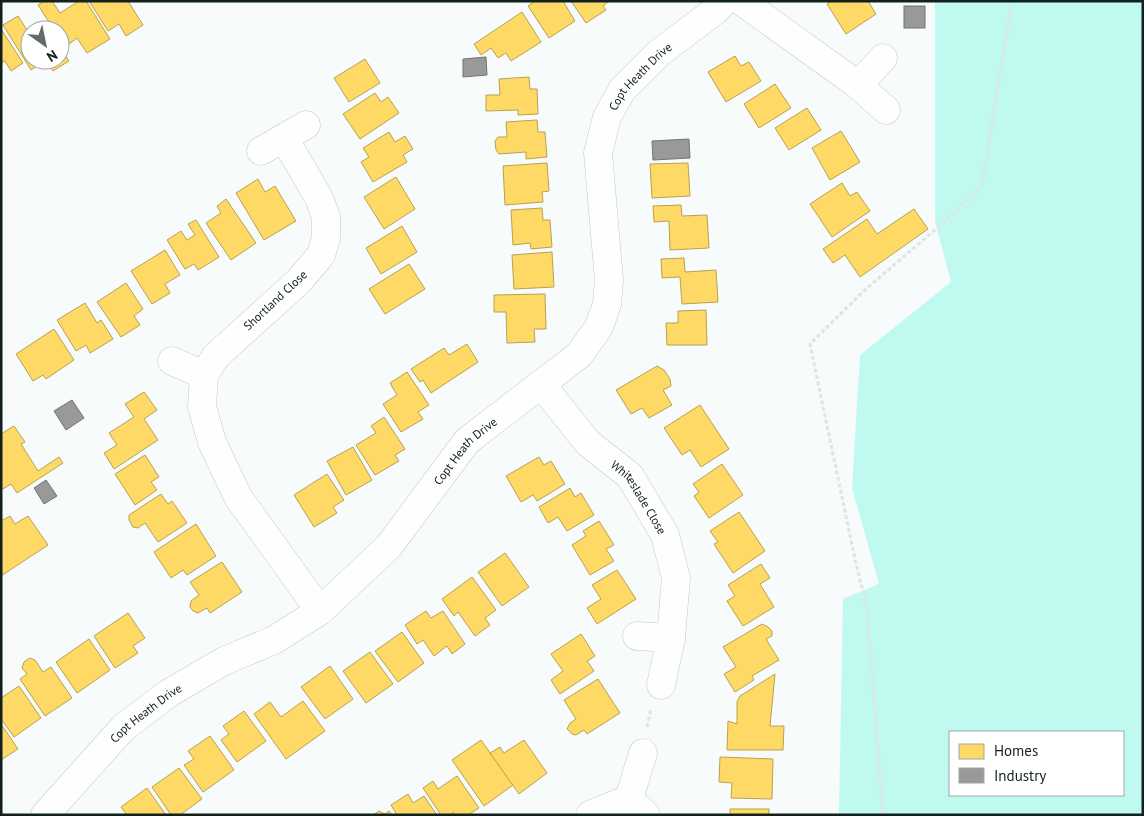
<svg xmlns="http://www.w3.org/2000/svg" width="1144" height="816" font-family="'PT Sans',sans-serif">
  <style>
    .green { fill: #bff9f0; fill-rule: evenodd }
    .homes { fill: #ffd966; stroke: #b7a250 }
    .industry { fill: #999; stroke: #707574 }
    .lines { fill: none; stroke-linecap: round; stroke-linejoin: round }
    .minor-casing { stroke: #c1cac9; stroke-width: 29 }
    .path { stroke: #e2e3e3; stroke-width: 3; stroke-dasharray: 4 2.5; stroke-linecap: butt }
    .minor { stroke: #fefefe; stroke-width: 28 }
    .labels { text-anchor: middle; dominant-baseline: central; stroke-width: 5; stroke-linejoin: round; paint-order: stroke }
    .street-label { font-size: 12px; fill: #10211e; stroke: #fff }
  </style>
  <rect width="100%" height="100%" fill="#f7fbfb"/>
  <path class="green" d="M935,1H1143V815H839L843,599L879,584L852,488L860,355L951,282L935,221ZM950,732H1123V795H950Z"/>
  <g class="homes">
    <path d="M45,1H52L60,13L79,1H86L110,39L87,53L77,38L65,47L60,39V30H54L38,5Z"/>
    <path d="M89,1H128L143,25L126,36L119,24L108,31Z"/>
    <path d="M535,1H563L575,21L549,38L528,6Z"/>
    <path d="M571,1H609L603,6L606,10L586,23Z"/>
    <path d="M832,1H868L876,14L846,34L827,4Z"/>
    <path d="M522,12L541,42L511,61L506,53L498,58L491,48L481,55L474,44Z"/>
    <path d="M18,16L27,30L43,21L49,30H30V60H60V47L69,61L53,71L46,60L31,70L3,25Z"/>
    <path d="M1,29L23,63L11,71L5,61L1,63Z"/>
    <path d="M735,56L741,66L749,62L761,81L726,102L708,72Z"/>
    <path d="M365,59L380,83L349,102L334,78Z"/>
    <path d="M529,77L530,89H537L538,114L518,115V110L486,111V95H500L499,79Z"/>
    <path d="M775,84L791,108L759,128L744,104Z"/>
    <path d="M375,93L381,102L388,97L399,113L360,139L343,114Z"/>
    <path d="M807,108L821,130L789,150L775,128Z"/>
    <path d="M537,120L538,132H545L547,157L526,159V152L499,154L496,150L495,141L498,137H507L506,122Z"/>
    <path d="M841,131L860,162L830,180L812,148Z"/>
    <path d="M389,132L395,142L405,136L413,149L403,155L407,162L373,182L361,162L369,157L363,148Z"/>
    <path d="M547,163L549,191L542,192L543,202L505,205L503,166Z"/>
    <path d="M688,163L690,196L652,198L650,164Z"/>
    <path d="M396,177L415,209L384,229L364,197Z"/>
    <path d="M258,179L265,192L275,186L296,221L264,240L236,193Z"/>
    <path d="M842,183L850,196L857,192L870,211L832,237L810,204Z"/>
    <path d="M226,199L256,243L231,260L206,223L221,213L217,206Z"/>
    <path d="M681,205L682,216L707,215L709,248L670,250L669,221L654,222L653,206Z"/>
    <path d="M542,208L543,220H550L552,247L531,249L530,243L513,245L511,210Z"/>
    <path d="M914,209L928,229L860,277L845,255L833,263L823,249L867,219L877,234Z"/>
    <path d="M196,220L219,257L198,270L194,264L185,269L167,240L181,231L187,240L195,235L188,224Z"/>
    <path d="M402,226L417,252L381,274L366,248Z"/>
    <path d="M165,250L180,275L165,284L170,293L152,304L131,271Z"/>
    <path d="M552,252L554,287L514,289L512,255Z"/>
    <path d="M684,258L685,272L716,270L718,302L682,304L680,277L662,278L661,259Z"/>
    <path d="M409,264L425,289L385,314L369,289Z"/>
    <path d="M126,283L143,309L134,316L140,325L121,337L97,302Z"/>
    <path d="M545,294L546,329H534L535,342L507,343L506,312H494V295Z"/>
    <path d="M85,303L97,323L101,320L113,339L90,353L86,345L76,351L57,320Z"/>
    <path d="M706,310L707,345H667L666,323H678V311Z"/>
    <path d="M54,329L74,360L46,379L43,375L33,381L16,354Z"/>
    <path d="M467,344L478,362L431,393L423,380L420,382L411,369L444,348L449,355Z"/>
    <path d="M657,366L664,370L670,379L671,386L663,390L672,405L649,418L642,408L631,414L616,390Z"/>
    <path d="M407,372L429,405L418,412L423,419L401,432L383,404L397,395L390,383Z"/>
    <path d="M144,392L157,410L144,419L158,440L114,469L104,453L117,445L109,433L134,417L125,404Z"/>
    <path d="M700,405L729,449L701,467L690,450L682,455L664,428Z"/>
    <path d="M384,417L405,449L395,455L399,461L375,475L356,445L376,433L371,426Z"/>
    <path d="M14,426L25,442L21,444L38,471L59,457L63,463L17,493L11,484L3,489L1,487V434Z"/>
    <path d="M353,447L372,480L346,495L327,461Z"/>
    <path d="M145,455L159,477L151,482L157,490L135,505L115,474Z"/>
    <path d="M539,457L544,465L551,461L565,484L537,501L533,495L521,502L506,476Z"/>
    <path d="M722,464L743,495L709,518L694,496L699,492L693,484Z"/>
    <path d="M327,474L344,500L333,507L337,513L314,527L294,495Z"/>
    <path d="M570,488L575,497L581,493L594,515L567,531L558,517L548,523L539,507Z"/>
    <path d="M161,494L168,504L172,501L187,523L158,542L145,523L138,528L133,527L129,520V515Z"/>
    <path d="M739,512L765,551L733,573L714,544L718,542L710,531Z"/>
    <path d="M10,516L15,524L28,516L48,545L1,576V521Z"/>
    <path d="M599,521L614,545L606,549L614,561L590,575L572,545L586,536L583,531Z"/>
    <path d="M196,524L216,556L187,575L183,570L171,578L154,552Z"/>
    <path d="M505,553L529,587L502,606L478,572Z"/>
    <path d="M222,562L242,592L210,613L207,608L198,613L193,611L190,607L191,601L199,595L190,582Z"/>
    <path d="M761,564L770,578L760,584L774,607L743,626L727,601L735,596L728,585Z"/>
    <path d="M617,570L636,599L597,624L587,608L601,599L592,585Z"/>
    <path d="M472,577L496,610L485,618L490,625L475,636L458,612L454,616L442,599Z"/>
    <path d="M426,611L431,618L443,611L465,644L452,654L447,646L434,656L423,640L417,644L405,625Z"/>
    <path d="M128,613L145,638L133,646L138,653L115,668L94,636Z"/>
    <path d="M762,624L768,627L772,631V636L766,639L779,660L752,676L754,680L735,692L724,674L736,667L723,647Z"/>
    <path d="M402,632L424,663L398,682L375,651Z"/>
    <path d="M581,634L595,656L587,661L594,671L560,694L551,680L563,671L551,654Z"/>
    <path d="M89,639L110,670L77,693L56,662Z"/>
    <path d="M370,652L393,684L366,703L343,671Z"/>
    <path d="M30,658L35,660L43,672L51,667L72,698L45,716L20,679L27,674L22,668L24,662Z"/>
    <path d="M330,666L353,699L325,719L301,687Z"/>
    <path d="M775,674L770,726H784L783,750H727L728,721L737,724V702L740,696Z"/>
    <path d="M598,679L620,713L587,734L584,730L576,735L572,734L567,729L570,723L576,719L564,700Z"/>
    <path d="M19,686L41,718L14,737L1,719V698Z"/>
    <path d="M303,701L325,731L286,759L254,714L270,702L281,717Z"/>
    <path d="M244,711L266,741L237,762L221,740L229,734L223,726Z"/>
    <path d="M1,724L18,749L1,760Z"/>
    <path d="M210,736L234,770L203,792L184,765L194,759L188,751Z"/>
    <path d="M481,740L513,785L484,806L452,760Z"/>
    <path d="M524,740L547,773L519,794L490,753L500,747L504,753Z"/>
    <path d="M720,757L773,759L772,799L731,798L732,783L719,782Z"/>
    <path d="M179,768L202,799L180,815H171L152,787Z"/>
    <path d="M457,776L479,808L468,815H455L453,812L450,815H441L423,788L433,781L438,789Z"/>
    <path d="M147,788L166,815H127L121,807Z"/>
    <path d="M408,794L413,803L424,796L437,815H397L391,805Z"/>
    <rect x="730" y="809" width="39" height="6"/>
    <path d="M379,811L385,814L389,811L392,815H373Z"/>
  </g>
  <g class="industry">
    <rect x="904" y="6" width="21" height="22"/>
    <path d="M486,57L487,75L463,77V59Z"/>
    <path d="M689,139L690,158L653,160L652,141Z"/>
    <path d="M72,400L84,418L66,430L54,411Z"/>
    <path d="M46,480L57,496L44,504L34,488Z"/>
  </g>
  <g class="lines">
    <defs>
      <g id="minor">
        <path d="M741,1L858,85L886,110"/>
        <path d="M858,85L883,58"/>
        <path d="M284,138L319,198L326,217V238L321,255L298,282L216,356L204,375L202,407L212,442L238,497L320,611"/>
        <path d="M261,151L306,125"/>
        <path d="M172,361L204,375"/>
        <path id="s1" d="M541,384L588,443L630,476L665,535L676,578L671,638L661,685"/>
        <path d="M637,636L671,638"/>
        <path d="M629,799L643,753"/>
        <path id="s2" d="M45,815L123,728L169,693L224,661L274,640L320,611L389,546L467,441L579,355L599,327L607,304L609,280L598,153L607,117L622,90L659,53L716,10L724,1"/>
        <path d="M590,815L629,799L646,815"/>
      </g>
    </defs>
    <use href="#minor" class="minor-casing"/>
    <g class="path">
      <path d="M647,727L651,709"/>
      <path d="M883,815L867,608L856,564L810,344L867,288L942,224L982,185L1012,1"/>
    </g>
    <use href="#minor" class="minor"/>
  </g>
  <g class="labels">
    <g class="street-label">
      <text stroke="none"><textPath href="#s2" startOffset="1014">Copt Heath Drive</textPath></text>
      <text transform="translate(275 300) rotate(-43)">Shortland Close</text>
      <text stroke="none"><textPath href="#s2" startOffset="564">Copt Heath Drive</textPath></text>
      <text stroke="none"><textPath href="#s1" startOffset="151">Whiteslade Close</textPath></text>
      <text stroke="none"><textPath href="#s2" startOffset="144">Copt Heath Drive</textPath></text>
    </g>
  </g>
  <rect width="1144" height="816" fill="none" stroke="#10211e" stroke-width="5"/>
  <rect x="949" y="731" width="175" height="65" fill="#ffffff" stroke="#9fa6a5"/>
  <rect x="959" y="744" width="25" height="15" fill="#ffd966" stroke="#9fa6a5"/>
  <text x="994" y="756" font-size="15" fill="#10211e">Homes</text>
  <rect x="959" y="768" width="25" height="15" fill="#999999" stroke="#9fa6a5"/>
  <text x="994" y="781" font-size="15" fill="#10211e">Industry</text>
  <g transform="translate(45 45) rotate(147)"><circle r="24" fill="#ffffff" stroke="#9fa6a5"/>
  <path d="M0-4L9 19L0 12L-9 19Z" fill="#616d6b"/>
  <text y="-8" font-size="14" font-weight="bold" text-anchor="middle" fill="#10211e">N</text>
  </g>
</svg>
